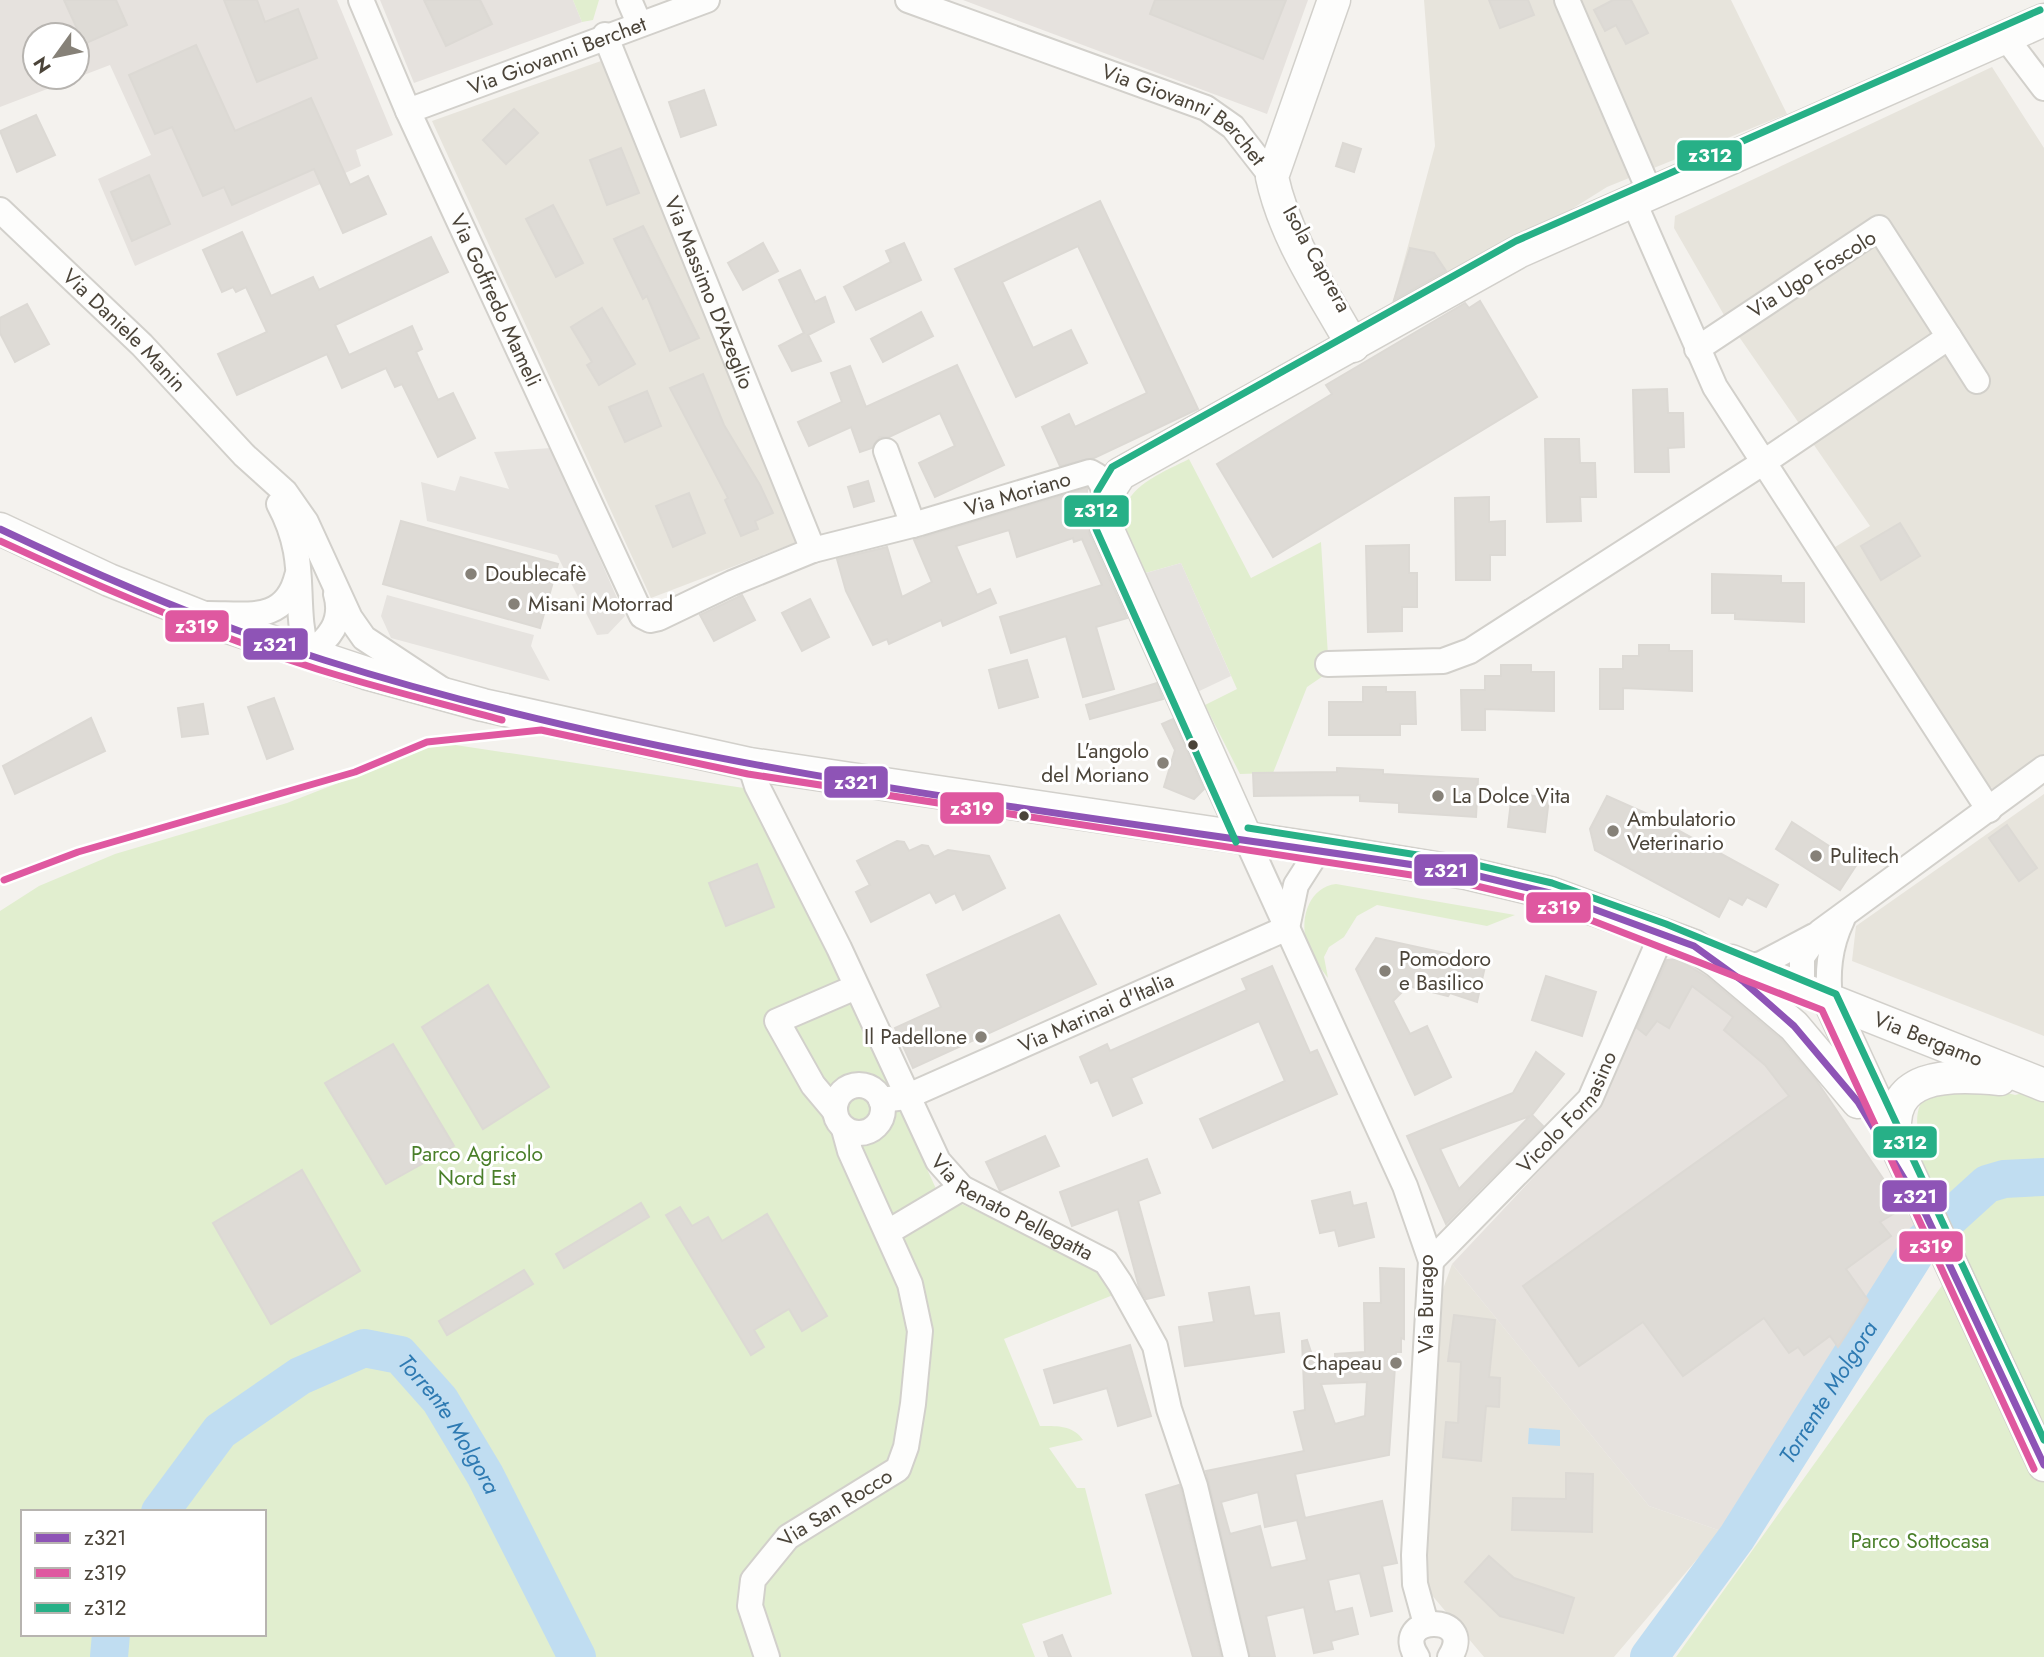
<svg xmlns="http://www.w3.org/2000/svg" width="2044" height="1657" font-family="Jost,sans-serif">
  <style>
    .residential { fill: #e7e4dc }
    .industrial { fill: #e6e2de; fill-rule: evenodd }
    .green { fill: #e1eecf; fill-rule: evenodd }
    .parking { fill: #e6e3df }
    .water { fill: #c0ddf1 }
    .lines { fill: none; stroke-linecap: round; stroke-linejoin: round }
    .river { stroke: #c0ddf1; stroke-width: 38 }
    .building { fill: #dedbd6; stroke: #dcd9d4; stroke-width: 2; fill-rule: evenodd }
    .minor-casing { stroke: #d2d0cb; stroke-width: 28 }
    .tertiary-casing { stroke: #d2d0cb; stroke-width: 35 }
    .minor { stroke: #fdfdfc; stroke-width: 24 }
    .tertiary { stroke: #fdfdfc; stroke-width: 32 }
    .bus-1-casing { stroke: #fff; stroke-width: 12 }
    .bus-2-casing { stroke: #fff; stroke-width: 12 }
    .bus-3-casing { stroke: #fff; stroke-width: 12 }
    .bus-1 { stroke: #8e54b6; stroke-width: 7 }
    .bus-2 { stroke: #df58a0; stroke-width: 7 }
    .bus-3 { stroke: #27b087; stroke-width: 7 }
    .poi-dot { fill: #868178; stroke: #fff; stroke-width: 2.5 }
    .bus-dot { fill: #4b4439; stroke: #fff; stroke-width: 2.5 }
    .labels { text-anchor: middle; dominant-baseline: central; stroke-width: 6; stroke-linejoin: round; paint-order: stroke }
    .street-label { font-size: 21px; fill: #4b4439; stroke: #fff }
    .poi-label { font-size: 21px; fill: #4b4439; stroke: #fff; text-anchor: start }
    .park-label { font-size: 21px; fill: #4a7f2a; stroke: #fff }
    .water-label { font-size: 23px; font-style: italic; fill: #2e7ab2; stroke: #fff }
    .line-badge { stroke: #fff; stroke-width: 2.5 }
    .badge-label { font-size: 19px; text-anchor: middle; font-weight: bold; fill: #fff }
  </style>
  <rect width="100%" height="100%" fill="#f4f2ee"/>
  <g class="residential">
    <path d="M1424,0H1731L1787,114L1607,187L1396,319L1389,316L1435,146Z"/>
    <path d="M601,61L797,542L651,598L432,121Z"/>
    <path d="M1992,67L2044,148V755L1997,790L1983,784L1830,550L1870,526L1724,315L1674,228L1675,216Z"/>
    <path d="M2044,794V1036L1852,961L1856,926Z"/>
    <path d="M1452,1264L1649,1506L1721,1531L1614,1657H1484L1425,1587L1443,1289Z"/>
  </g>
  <g class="industrial">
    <path d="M0,0H337L393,135L356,150L361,166L135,266L98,179L151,155L110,65L0,107ZM35,35H77V77H35Z"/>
    <path d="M380,0H573L582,22L414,83Z"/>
    <path d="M963,0H1308L1267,114Z"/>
    <path d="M1681,959L1702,968L1791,1044L1916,1226L1721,1531L1649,1506L1452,1264L1590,1117L1663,960Z"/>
  </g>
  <g class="green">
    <path d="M573,0H599L593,20L582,22Z"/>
    <path d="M1189,459L1251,578L1321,542L1329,672L1307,687L1273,773L1240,774L1205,705L1237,689L1181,563L1142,574C1136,558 1126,540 1124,523C1119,488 1164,472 1189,459Z"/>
    <path d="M442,743L744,788L757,800L938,1193L1084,1261L1104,1279L1113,1295L1004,1339L1040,1426C1057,1426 1073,1425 1083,1440L1049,1448L1077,1488H1085L1112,1594L1022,1624L1035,1657H0V911L39,886L115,854L287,803L364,773L413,749ZM23,1512H264V1634H23Z"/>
    <path d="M1336,884L1515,915L1487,926L1377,905L1357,916L1344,937L1329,947L1324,957L1328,978C1319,966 1310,955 1306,940C1300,916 1310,887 1336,884Z"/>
    <path d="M1966,1082L2015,1095L2031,1091L2044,1096V1657H1676L1966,1252L1918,1158C1922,1149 1919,1145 1918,1136C1913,1092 1930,1093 1966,1082Z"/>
  </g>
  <g class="parking">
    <path d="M551,448L625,616L608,634L597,635L557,555L427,521L421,482L455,491L460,476L509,489L494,452Z"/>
    <path d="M1181,563L1231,676L1191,695L1139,575Z"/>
    <path d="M387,595L534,635L531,646L550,681L391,638L381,616Z"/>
  </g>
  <path class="water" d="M1529,1428L1560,1430V1446L1528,1444Z"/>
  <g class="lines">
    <g class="river">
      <path id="s1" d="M160,1512L220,1431L300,1376L364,1348L400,1355L440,1400L485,1475L577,1657"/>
      <path d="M109,1657L111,1634"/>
      <path id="s2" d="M1649,1657L1737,1537L1922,1243L1987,1184L2004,1179L2044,1177"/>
    </g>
  </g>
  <g class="building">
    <path d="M64,0H116L127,25L84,44Z"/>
    <path d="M224,0H257L265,22L298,9L317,58L257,82Z"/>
    <path d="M424,0H480L492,24L446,46Z"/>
    <path d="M1155,0H1286L1263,59L1150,14Z"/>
    <path d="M1489,0H1528L1534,15L1500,28Z"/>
    <path d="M1613,0H1631L1648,33L1626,44L1616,25L1605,31L1594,10Z"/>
    <path d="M196,45L235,131L311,98L350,185L368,176L386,214L343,233L314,169L232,205L224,187L203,196L172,127L155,134L129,75Z"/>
    <path d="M704,90L716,125L681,137L669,102Z"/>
    <path d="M514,109L538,133L506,164L483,140Z"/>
    <path d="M36,115L55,155L17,172L0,131Z"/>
    <path d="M1343,143L1361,149L1354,172L1336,166Z"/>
    <path d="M621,148L639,193L607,205L590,160Z"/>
    <path d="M149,175L170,224L132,241L111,192Z"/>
    <path d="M1100,201L1198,409L1094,458L1060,466L1042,427L1069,414L1075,427L1147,393L1078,246L1002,282L1033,348L1071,330L1087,363L1016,397L955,269Z"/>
    <path d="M553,205L583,263L556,277L526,219Z"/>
    <path d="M643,226L699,338L670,351L647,296L643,299L614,239Z"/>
    <path d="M242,232L271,296L313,277L319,290L431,237L448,272L335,325L349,355L412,326L422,349L416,352L438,400L453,393L475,438L438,457L402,384L395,387L386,368L342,388L327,354L237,395L218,354L267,332L246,287L236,292L233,287L222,292L203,250Z"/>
    <path d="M763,243L778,271L743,290L728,263Z"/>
    <path d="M904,243L921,280L856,310L844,287L891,262L886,251Z"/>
    <path d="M1410,248L1434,253L1446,271L1394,300Z"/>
    <path d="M800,270L815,302L825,297L834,322L808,335L821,361L792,371L779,346L804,333L779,280Z"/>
    <path d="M1480,301L1537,397L1273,557L1217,464L1332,394L1326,385L1465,303L1469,308Z"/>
    <path d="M27,304L49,344L15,362L0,333V318Z"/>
    <path d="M602,308L635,364L599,385L587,365L592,362L571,327Z"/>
    <path d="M921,312L933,336L883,362L871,339Z"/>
    <path d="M957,365L1004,465L935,497L919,463L955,446L940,413L889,437H880L872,448L860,452L851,427L809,446L798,422L842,402L831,373L850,366L866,407Z"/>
    <path d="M703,374L724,425L760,485L773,513L755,521L758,529L741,536L725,500L728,498L670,388Z"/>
    <path d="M1667,389L1668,413H1683L1684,447L1668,448L1669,472H1635L1633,390Z"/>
    <path d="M647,391L661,426L625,442L609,407Z"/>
    <path d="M1545,439H1579L1580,463H1595L1596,497H1580L1581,521L1547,522Z"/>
    <path d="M868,481L874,501L854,507L848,487Z"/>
    <path d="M1087,488L1089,533L1127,618L1096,627L1114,689L1083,697L1066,636L1011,653L1000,617L1102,585L1082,539L1074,542L1073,538L1017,557L1009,530L956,546L977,595L990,589L996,603L943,626L941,620L889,644L887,639L873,645L846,591L837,559L887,547L902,597L932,582L914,540Z"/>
    <path d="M689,493L705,533L673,547L656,506Z"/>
    <path d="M1489,497V522L1505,521V555H1490V580H1456L1455,498Z"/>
    <path d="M401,521L558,564L540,628L383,584Z"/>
    <path d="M1900,523L1920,556L1881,580L1861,546Z"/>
    <path d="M1409,545V573H1417V607H1402V631L1368,632L1366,546Z"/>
    <path d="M1712,574L1781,576V583H1804V622L1735,619V613H1712Z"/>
    <path d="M742,595L755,620L714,641L700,615Z"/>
    <path d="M810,599L829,637L802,651L782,613Z"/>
    <path d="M1639,645H1669V651H1692V691L1623,688V709H1600V669H1623V656H1639Z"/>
    <path d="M1027,660L1038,697L999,708L989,670Z"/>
    <path d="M1501,665H1531V672H1554V711L1485,709V730H1462L1461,690H1485V676H1501Z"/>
    <path d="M1157,683L1163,699L1090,719L1086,705Z"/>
    <path d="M1363,687H1386V692H1415L1416,724H1400V735H1329V702H1363Z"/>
    <path d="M274,698L293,749L267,759L248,707Z"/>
    <path d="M203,704L208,734L182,737L178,708Z"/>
    <path d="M91,718L105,751L15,794L3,766Z"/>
    <path d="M1173,719L1204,789L1194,799L1164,787L1175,750L1162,724Z"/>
    <path d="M1337,768L1383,770V774L1478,779L1476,817L1399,812V803L1360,801V795L1254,796L1253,773L1337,772Z"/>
    <path d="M1512,793L1549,798L1545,832L1508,827Z"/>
    <path d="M1607,796L1652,816L1778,885L1766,907L1747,897L1742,905L1729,898L1719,917L1595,850L1590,829Z"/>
    <path d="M1792,822L1857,864L1840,890L1776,849Z"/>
    <path d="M2007,825L2037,868L2019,881L1989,838Z"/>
    <path d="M897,841L904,842L909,851L922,845L928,846L934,857L948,850L989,856L1005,888L963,910L955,893L936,903L930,892L871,922L856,892L870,885L857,861Z"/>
    <path d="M757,864L774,907L726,926L709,883Z"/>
    <path d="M1059,915L1096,984L913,1068L895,1028L941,1007L927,975Z"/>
    <path d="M1376,938L1486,962L1477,1002L1450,993L1448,996L1408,986L1393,1001L1410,1034L1427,1026L1451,1077L1415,1095L1356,969Z"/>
    <path d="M1677,959L1707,977L1781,1039L1816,1080L1903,1208L1880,1222L1891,1236L1846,1269L1868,1300L1838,1347L1830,1336L1804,1355L1798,1347L1789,1353L1764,1318L1683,1376L1643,1322L1579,1366L1523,1286L1789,1096L1765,1065L1724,1030L1733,1017L1692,986L1669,1028L1657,1021L1646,1035L1637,1028L1667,960Z"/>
    <path d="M1272,966L1310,1053L1317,1050L1337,1094L1213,1148L1200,1119L1285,1081L1259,1021L1131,1078L1142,1103L1113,1116L1098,1080L1091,1083L1080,1057L1107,1044L1110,1051L1247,990L1242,979Z"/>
    <path d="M1546,976L1596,992L1582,1036L1532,1020Z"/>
    <path d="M488,985L549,1087L483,1129L422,1027Z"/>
    <path d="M393,1044L454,1146L386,1184L325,1083Z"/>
    <path d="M1536,1052L1564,1074L1532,1115L1543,1126L1446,1224L1407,1136L1513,1093ZM1530,1116L1459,1189L1440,1149Z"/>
    <path d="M1045,1136L1059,1166L1000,1191L986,1162Z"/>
    <path d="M1147,1159L1160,1193L1138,1201L1164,1295L1146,1299L1139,1287L1118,1209L1072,1226L1060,1192Z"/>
    <path d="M302,1170L360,1271L271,1324L213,1223Z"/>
    <path d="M1350,1192L1353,1206L1366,1203L1374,1237L1339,1246L1335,1230L1320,1233L1312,1201Z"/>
    <path d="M641,1203L649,1217L564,1268L556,1254Z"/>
    <path d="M680,1207L692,1226L708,1217L722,1241L767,1214L827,1316L802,1331L789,1309L754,1330L764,1347L751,1355L666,1215Z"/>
    <path d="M1380,1268L1404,1269V1339L1401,1338V1352H1396L1389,1455L1295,1474L1305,1518L1382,1501L1397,1563L1382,1566L1392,1611L1371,1616L1360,1573L1328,1580L1335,1612L1352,1608L1358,1634L1331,1641L1333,1649L1314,1653L1304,1607L1266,1616L1275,1657H1250L1206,1471L1304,1451L1294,1412L1305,1410L1302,1341L1307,1340L1315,1364L1335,1363V1354L1365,1352L1364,1303H1381ZM1367,1382L1365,1416L1335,1424L1321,1384ZM1258,1492L1265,1527L1297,1520L1307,1560L1271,1568L1260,1526L1230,1534L1221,1502Z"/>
    <path d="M524,1270L533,1284L447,1335L439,1321Z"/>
    <path d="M1249,1287L1254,1316L1279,1313L1284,1352L1185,1366L1179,1327L1214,1322L1209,1293Z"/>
    <path d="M1454,1315L1495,1320L1489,1377L1500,1378L1499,1407L1486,1406L1481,1461L1443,1457L1446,1422L1458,1423L1461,1362L1448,1361Z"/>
    <path d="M1130,1345L1151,1416L1118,1426L1107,1388L1054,1403L1044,1370Z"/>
    <path d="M1566,1473L1593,1474L1592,1532L1512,1530L1513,1498L1566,1499Z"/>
    <path d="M1179,1485L1181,1490L1221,1657H1193L1146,1495Z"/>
    <path d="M1489,1556L1514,1578L1574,1598L1563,1633L1500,1616L1465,1582Z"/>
    <path d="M1062,1635L1071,1657H1049L1044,1642Z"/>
  </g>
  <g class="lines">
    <defs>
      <g id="minor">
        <path id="s3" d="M361,0L408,111L642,616L650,620L659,618L732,583L813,550L920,523L1090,472L1097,476L1107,494"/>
        <path d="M629,0L639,23"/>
        <path id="s4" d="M908,0L1206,108L1233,127L1272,177"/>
        <path d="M1567,0L1645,181L1646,194"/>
        <path id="s5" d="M605,35L813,550"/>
        <path d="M2006,38L2044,88"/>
        <path id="s6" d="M408,111L707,0"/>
        <path d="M1633,200L1715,387L1989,810"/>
        <path id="s7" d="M0,210L142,345L244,455L285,492L306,522L350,618L364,638L441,689"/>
        <path d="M1949,337L1977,381"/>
        <path d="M886,451L913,525"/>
        <path d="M279,504C310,561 292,598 307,655C329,639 344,622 336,594"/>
        <path d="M203,614C244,613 285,625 297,576"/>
        <path d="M1328,664L1443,661L1470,651L1764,462L1949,337L1879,228L1697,349"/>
        <path id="s8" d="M750,764L757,786L839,948L938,1161L962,1188L1106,1262L1120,1283L1155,1346L1169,1409L1195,1486L1236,1657"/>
        <path d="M1246,838L1405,1186L1431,1261L1414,1555L1415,1584L1426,1624"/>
        <path d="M1287,928L1296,885L1319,849"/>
        <path d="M1747,967L1761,964L1814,936"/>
        <path d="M1802,990V957L1820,932L2044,768"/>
        <path d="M1830,1002C1827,973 1829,947 1842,920"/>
        <circle cx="859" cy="1109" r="24"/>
        <path id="s9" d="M881,1100L906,1097L1287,928"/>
        <path d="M834,1110L813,1085L777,1021L856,987"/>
        <path d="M888,1232L962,1188"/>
        <path id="s10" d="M1431,1261L1590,1099L1662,934"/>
        <path id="s11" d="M767,1657L750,1606L753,1580L788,1537L898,1469L906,1447L913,1404L920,1331L910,1284L850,1151L844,1129"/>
        <path d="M1417,1657C1389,1614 1478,1612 1450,1657"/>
      </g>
      <g id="tertiary">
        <path d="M1334,0L1272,177C1285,238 1323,292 1353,346"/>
        <path d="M0,529L109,580L222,625L366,673L483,705L750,764L1319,849L1466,873L1550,893L1694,946L1718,962L1794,1026L1858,1102"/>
        <path d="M1246,838L1106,526L1107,494L1120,474L1520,251L2044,20"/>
        <path id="s12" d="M1731,961L2044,1085"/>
        <path d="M1830,1002L2044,1465"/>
        <path d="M1897,1144C1882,1072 1951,1074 2000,1079"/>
      </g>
    </defs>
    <use href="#minor" class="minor-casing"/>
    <use href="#tertiary" class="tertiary-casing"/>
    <use href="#minor" class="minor"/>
    <use href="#tertiary" class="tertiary"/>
    <defs>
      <path id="bus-1" d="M0,529C105,579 212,625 324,660C693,777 1085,813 1466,873L1550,893L1694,946L1744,982L1794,1026L1858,1102L1926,1215L2044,1465"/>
      <g id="bus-2">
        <path d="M0,541C103,589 208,634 317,669C378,688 440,703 502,720"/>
        <path d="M4,880L78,852L355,772L427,742L541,730L748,774L1464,883L1547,903L1822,1010L2034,1469"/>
      </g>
      <g id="bus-3">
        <path d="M1248,828L1468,863L1552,883L1666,924L1836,994L2044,1440"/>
        <path d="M1236,842L1096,529L1097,492L1112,467L1516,241L2040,10"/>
      </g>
    </defs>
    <use href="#bus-1" class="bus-1-casing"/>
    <use href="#bus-2" class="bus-2-casing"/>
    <use href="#bus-3" class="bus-3-casing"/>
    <use href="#bus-1" class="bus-1"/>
    <use href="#bus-2" class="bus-2"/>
    <use href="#bus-3" class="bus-3"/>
  </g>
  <g class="poi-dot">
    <circle cx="471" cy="574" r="7"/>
    <circle cx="514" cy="604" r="7"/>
    <circle cx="1163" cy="763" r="7"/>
    <circle cx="1438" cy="796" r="7"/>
    <circle cx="1613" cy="831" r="7"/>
    <circle cx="1816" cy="856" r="7"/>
    <circle cx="1385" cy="971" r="7"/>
    <circle cx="981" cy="1037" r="7"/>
    <circle cx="1396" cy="1363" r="7"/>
  </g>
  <g class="bus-dot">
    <circle cx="1193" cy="745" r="6"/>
    <circle cx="1024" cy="816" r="6"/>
  </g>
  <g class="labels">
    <g class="street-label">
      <text stroke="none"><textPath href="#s6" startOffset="159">Via Giovanni Berchet</textPath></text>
      <text stroke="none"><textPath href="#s4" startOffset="301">Via Giovanni Berchet</textPath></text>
      <text transform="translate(1317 259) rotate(61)">Isola Caprera</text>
      <text transform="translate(1812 274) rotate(-32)">Via Ugo Foscolo</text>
      <text stroke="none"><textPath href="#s5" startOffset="278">Via Massimo D'Azeglio</textPath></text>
      <text stroke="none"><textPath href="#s3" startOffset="329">Via Goffredo Mameli</textPath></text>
      <text stroke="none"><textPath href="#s7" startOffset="173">Via Daniele Manin</textPath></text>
      <text stroke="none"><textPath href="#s3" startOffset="1076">Via Moriano</textPath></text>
      <text stroke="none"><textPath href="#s9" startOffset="233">Via Marinai d'Italia</textPath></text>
      <text stroke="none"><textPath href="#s12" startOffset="212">Via Bergamo</textPath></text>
      <text stroke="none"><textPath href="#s10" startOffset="203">Vicolo Fornasino</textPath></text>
      <text stroke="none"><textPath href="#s8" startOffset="528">Via Renato Pellegatta</textPath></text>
      <text transform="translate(1426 1304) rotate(-90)">Via Burago</text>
      <text stroke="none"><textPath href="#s11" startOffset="191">Via San Rocco</textPath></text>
    </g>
    <g class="poi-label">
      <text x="485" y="574">Doublecafè</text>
      <text x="528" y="604">Misani Motorrad</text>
      <text x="1149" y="751" text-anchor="end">L'angolo<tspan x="1149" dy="24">del Moriano</tspan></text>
      <text x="1452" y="796">La Dolce Vita</text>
      <text x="1627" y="819">Ambulatorio<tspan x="1627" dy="24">Veterinario</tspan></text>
      <text x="1830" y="856">Pulitech</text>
      <text x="1399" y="959">Pomodoro<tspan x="1399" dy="24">e Basilico</tspan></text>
      <text x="967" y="1037" text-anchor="end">Il Padellone</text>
      <text x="1382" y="1363" text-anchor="end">Chapeau</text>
    </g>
    <g class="park-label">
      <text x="477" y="1154">Parco Agricolo<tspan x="477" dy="24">Nord Est</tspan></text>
      <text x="1920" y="1541">Parco Sottocasa</text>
    </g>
    <g class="water-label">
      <text stroke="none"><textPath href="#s2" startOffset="320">Torrente Molgora</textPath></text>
      <text stroke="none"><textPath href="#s1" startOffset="390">Torrente Molgora</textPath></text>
    </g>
  </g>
  <g class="line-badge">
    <rect x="1676" y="139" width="67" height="33" rx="7" fill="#27b087"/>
    <rect x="1063" y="494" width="67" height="34" rx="7" fill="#27b087"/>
    <rect x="164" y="609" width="66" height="34" rx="7" fill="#df58a0"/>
    <rect x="242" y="627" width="67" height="34" rx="7" fill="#8e54b6"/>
    <rect x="823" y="765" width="66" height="34" rx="7" fill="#8e54b6"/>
    <rect x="939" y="791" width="66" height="34" rx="7" fill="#df58a0"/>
    <rect x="1413" y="853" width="66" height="34" rx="7" fill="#8e54b6"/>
    <rect x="1525" y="891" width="67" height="33" rx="7" fill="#df58a0"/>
    <rect x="1872" y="1125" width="66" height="34" rx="7" fill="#27b087"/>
    <rect x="1881" y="1179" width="67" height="34" rx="7" fill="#8e54b6"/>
    <rect x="1898" y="1230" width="66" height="33" rx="7" fill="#df58a0"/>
  </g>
  <g class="badge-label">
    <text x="1710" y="162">z312</text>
    <text x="1096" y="517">z312</text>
    <text x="197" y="633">z319</text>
    <text x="275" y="651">z321</text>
    <text x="856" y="789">z321</text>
    <text x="972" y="815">z319</text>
    <text x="1446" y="877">z321</text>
    <text x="1559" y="914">z319</text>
    <text x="1905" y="1149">z312</text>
    <text x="1915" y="1203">z321</text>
    <text x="1931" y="1253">z319</text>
  </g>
  <rect x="21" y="1510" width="245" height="126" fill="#ffffff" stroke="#b7b4b0" stroke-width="2"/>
  <rect x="35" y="1533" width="35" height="10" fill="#8e54b6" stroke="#b7b4b0" stroke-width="2"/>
  <text x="84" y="1545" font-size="21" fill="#4b4439">z321</text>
  <rect x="35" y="1568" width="35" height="10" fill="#df58a0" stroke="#b7b4b0" stroke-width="2"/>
  <text x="84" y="1580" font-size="21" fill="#4b4439">z319</text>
  <rect x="35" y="1603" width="35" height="10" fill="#27b087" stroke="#b7b4b0" stroke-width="2"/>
  <text x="84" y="1615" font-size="21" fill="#4b4439">z312</text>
  <g transform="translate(56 56) rotate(237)"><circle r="33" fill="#ffffff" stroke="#b7b4b0" stroke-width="2"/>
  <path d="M0-5L12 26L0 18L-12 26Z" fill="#868178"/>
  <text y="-10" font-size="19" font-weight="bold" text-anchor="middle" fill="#4b4439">N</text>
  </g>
</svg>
